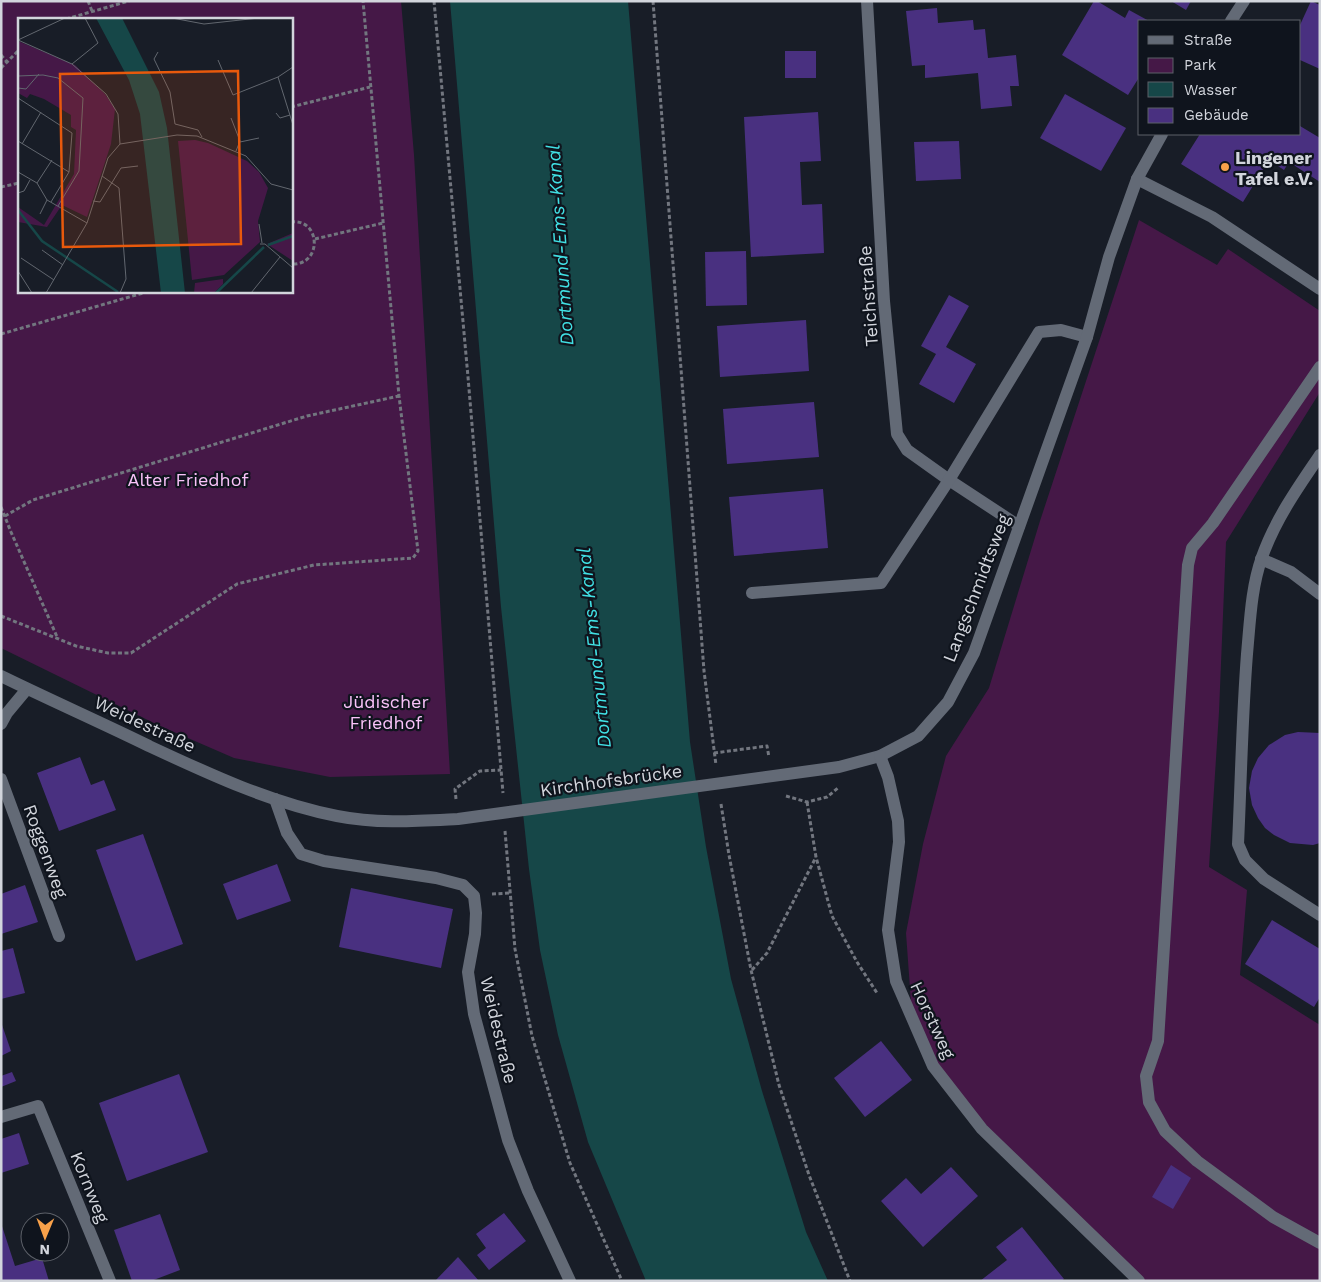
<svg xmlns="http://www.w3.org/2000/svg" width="1321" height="1282" font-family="'Work Sans',sans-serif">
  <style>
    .green { fill: #451847; fill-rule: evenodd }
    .water { fill: #164748 }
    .building { fill: #493080 }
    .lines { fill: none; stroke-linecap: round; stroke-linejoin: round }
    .path { stroke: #72767f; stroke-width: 3; stroke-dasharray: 4 2.5; stroke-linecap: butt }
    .minor { stroke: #636a76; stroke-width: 12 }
    .poi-dot { fill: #f8a14a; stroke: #0f141d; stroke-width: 2 }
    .labels { text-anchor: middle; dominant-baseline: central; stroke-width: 4.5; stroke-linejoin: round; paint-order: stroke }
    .poi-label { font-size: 18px; font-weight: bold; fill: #d2d5dc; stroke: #0f141d; text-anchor: start }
    .street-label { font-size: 18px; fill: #d2d5dc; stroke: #0f141d }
    .park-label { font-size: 18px; fill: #f9c2f9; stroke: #0f141d }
    .water-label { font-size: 19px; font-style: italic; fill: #41e0e4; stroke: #0f141d }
    .inset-river { fill: none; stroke: #164748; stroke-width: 2.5 }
    .inset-road { fill: none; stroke: #62676f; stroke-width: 1 }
    .view { fill: #e8590c; fill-opacity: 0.15; stroke: #e8590c; stroke-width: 2.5 }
    .inset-edge { fill: none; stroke: #d2d5dc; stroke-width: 2.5 }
  </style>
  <rect width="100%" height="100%" fill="#181d27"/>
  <g class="green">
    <path d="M1,1H401L414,155L450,774L330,777L234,758L158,725L1,648ZM19,19H291V291H19Z"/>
    <path d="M1139,220L1217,265L1228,249L1320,311V392L1226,542L1219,712L1209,867L1247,890L1240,975L1320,1025V1281H1137L985,1129L934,1064L912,1016L906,933L923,844L946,756L989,688L1040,521Z"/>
  </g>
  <path class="water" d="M450,1H628L690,742L706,847L731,979L762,1091L806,1232L828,1281H646L588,1142L558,1035L540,950L529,869L501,607Z"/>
  <g class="building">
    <path d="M1094,1H1097L1125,18L1129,10L1149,21H1140V76L1128,95L1062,55Z"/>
    <path d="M1171,1H1191L1186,10Z"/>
    <path d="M1311,1L1320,5V69L1300,60V25Z"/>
    <path d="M937,8L938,23L973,20L974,30L985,29L988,58L1016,55L1019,86H1010L1012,106L981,109L978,73L925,78V65L912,66L906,11Z"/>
    <rect x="785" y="51" width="31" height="27"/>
    <path d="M1065,94L1126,128L1101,171L1040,138Z"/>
    <path d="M818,112L821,161L800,162L802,205L822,204L824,253L751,257L744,117Z"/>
    <path d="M1300,126L1320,138V182L1289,162L1284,170L1269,160L1243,202L1181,164L1200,134H1300Z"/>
    <path d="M959,141L961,179L916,181L914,142Z"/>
    <path d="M746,251L747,305L706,306L705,252Z"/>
    <path d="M949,295L969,306L946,347L976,364L954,403L919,384L936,354L921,346Z"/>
    <path d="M806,320L809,371L720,377L717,326Z"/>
    <path d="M814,402L819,457L727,464L723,409Z"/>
    <path d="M823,489L828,548L734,556L729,497Z"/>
    <path d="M1298,732L1320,733V843L1313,845L1290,843L1274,835L1265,828L1258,818L1252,805L1249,788L1252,771L1258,758L1269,745L1285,735Z"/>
    <path d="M80,757L91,785L104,780L116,810L59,831L37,773Z"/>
    <path d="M143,834L183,944L136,961L96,850Z"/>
    <path d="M277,864L291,901L237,920L223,884Z"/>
    <path d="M25,885L38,922L1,934V894Z"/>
    <path d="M351,888L453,909L441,968L339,947Z"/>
    <path d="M1272,920L1320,949V997L1314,1007L1245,964Z"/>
    <path d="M13,948L25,993L1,999V951Z"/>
    <path d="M1,1022L11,1051L1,1056Z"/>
    <path d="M881,1041L912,1080L865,1117L834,1078Z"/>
    <path d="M12,1072L16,1081L1,1087V1076Z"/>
    <path d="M179,1074L208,1152L127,1181L99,1103Z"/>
    <path d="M19,1133L29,1164L1,1173V1139Z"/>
    <path d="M1171,1165L1191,1178L1173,1209L1152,1197Z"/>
    <path d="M951,1167L978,1196L923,1247L881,1201L906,1178L921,1194Z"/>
    <path d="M504,1213L526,1241L489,1270L477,1255L486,1248L476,1234Z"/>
    <path d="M160,1214L180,1270L151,1281H132L114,1230Z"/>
    <path d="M1,1223L15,1266L42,1258L49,1281H1Z"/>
    <path d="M1022,1227L1064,1279L1061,1281H980L1007,1260L996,1247Z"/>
    <path d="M458,1257L479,1281H435Z"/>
  </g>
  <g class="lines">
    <g class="path">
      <path d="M88,1L92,11"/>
      <path d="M434,1L468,377L503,793"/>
      <path d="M653,1L704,671L716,765"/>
      <path d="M66,19L129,1"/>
      <path d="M1,55L7,62"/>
      <path d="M1,68L19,50"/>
      <path d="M291,107L370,87"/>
      <path d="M1,187L19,183"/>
      <path d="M291,222C321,218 323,266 291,264"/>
      <path d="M315,239L383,223"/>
      <path d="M1,334L150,291"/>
      <path d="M1,507L11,532L58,639"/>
      <path d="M5,516L33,500L307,416L399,396"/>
      <path d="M1,616L76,646L108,653H131L237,584L314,565L413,558L418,551L399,396L363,1"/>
      <path d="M714,753L767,746L769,757"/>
      <path d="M786,796L807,802L827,797L838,788"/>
      <path d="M456,799L455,789L480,771L501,770"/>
      <path d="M807,802L816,857L832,916L857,962L877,993"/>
      <path d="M721,804L729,855L751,970L779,1085L809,1175L850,1281"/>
      <path d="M505,831L515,949L532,1036L570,1163L622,1281"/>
      <path d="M492,894L510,893"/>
      <path d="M752,970L767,953L816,857"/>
    </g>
    <g class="minor">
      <path d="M867,1L884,301L897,434L907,450L949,480L1019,526"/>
      <path d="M1231,21L1244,1"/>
      <path d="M1137,179L1212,217L1320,289"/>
      <path d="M1320,367L1213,523L1192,548L1188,565L1158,1041L1146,1076L1149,1102L1165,1131L1197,1161L1273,1217L1320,1243"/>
      <path d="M1320,455C1298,487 1275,520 1262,557C1251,588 1250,622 1247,654C1242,718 1241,781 1238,844L1245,860L1264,879L1320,915"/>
      <path d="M1261,559L1291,572L1320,594"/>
      <path d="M752,593L881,583L949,480L1039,332L1061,330L1087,337"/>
      <path d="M1,676C50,700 100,722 149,746C209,774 271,803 337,816C377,824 418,821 458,819L839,767L880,756L918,736L948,702L974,653L1087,337L1109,257L1137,179L1162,134"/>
      <path d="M1,724L7,713L27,689"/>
      <path d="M880,756L888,777L898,821L899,842L888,930L896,981L933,1066L982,1129L1139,1281"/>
      <path d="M1,779L59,936"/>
      <path d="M275,799L287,833L301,854L324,861L436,878L463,885L474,896L476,913L475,934L468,972L474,1014L508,1140L528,1191L570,1281"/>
      <path d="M1,1117L38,1106L110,1281"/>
    </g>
  </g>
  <circle class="poi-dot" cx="1225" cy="167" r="5"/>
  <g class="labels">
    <g class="poi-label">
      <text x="1235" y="157">Lingener<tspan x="1235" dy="21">Tafel e.V.</tspan></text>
    </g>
    <g class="street-label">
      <text transform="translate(868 296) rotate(-94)">Teichstraße</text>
      <text transform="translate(976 588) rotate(-69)">Langschmidtsweg</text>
      <text transform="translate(145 724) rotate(25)">Weidestraße</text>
      <text transform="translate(611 780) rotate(-8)">Kirchhofsbrücke</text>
      <text transform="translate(46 851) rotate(70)">Roggenweg</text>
      <text transform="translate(933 1020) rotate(65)">Horstweg</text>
      <text transform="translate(499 1030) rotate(77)">Weidestraße</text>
      <text transform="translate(90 1187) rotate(68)">Kornweg</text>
    </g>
    <g class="park-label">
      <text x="188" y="479">Alter Friedhof</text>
      <text x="386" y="701">Jüdischer<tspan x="386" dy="21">Friedhof</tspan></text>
    </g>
    <g class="water-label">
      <text transform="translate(560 245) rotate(-94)">Dortmund-Ems-Kanal</text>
      <text transform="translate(594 648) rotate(-96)">Dortmund-Ems-Kanal</text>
    </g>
  </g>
  <g transform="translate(18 18)">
    <rect width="275" height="275" fill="#181d27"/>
    <path d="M0,23L57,47L87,76L97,91L93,126L69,199L44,187L29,209L0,204V189L26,207L56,156L58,112L53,109V97L26,81L12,76L9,80L0,75ZM177,122L190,125L229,143L241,154L250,170L240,203L242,224L206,257L174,262L160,123ZM275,215V243L249,226ZM205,261V266L196,275H176L177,265Z" fill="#451847"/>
    <path d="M78,0H104L141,74L149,110L167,275H143L122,96L111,62Z" fill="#164748"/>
    <path class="inset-river" d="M0,192L24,223L100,274M250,227L275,218M198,275L246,229"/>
    <path class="inset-road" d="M154,0L186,6L241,0M0,22L54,46L88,76L100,96L102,126M0,22L47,0M140,34L136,41L152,74L157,106L180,112L184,119M200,42L215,77L260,59L275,49M54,46L80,25L67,0M0,58L25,57L40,60L65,80L61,153L40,188M260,59L275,107M0,70L8,71L21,56M0,80L54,115L51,154L33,184M258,95L262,100L272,97M213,100L222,123L218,133M0,123L51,154M222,124L241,120M4,126L23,94M0,154L19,165L29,182L69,205M84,158L101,170L108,261L102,275M19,165L34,142M0,175L6,173L12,162M75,183L82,184L103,150L120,148M22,196L29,182M241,206L244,225M242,226H247L275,250M24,232L45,247M3,240L36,262M0,253L14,275M28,275L69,205L90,140L102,126L159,117L179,118L228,138L253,166L275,172M233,275L262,239"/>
    <path class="view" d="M220,53L223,226L45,229L42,56Z"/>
    <rect width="275" height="275" class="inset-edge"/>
  </g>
  <rect width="1321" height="1282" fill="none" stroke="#d2d5dc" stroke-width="5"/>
  <rect x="1138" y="20" width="162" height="115" fill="#0f141d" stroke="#5d6169"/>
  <rect x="1148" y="36" width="25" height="8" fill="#636a76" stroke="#5d6169"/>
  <text x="1184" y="45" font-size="15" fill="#d2d5dc">Straße</text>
  <rect x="1148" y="58" width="25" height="15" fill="#451847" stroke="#5d6169"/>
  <text x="1184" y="70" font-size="15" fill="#d2d5dc">Park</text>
  <rect x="1148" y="82" width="25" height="15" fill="#164748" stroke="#5d6169"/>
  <text x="1184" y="95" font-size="15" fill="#d2d5dc">Wasser</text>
  <rect x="1148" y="108" width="25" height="15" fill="#493080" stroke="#5d6169"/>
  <text x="1184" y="120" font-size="15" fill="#d2d5dc">Gebäude</text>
  <g transform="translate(45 1237) rotate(181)"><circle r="24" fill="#0f141d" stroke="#5d6169"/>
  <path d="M0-4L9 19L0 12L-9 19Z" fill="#f8a14a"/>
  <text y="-8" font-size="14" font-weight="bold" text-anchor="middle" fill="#d2d5dc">N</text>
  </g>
</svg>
